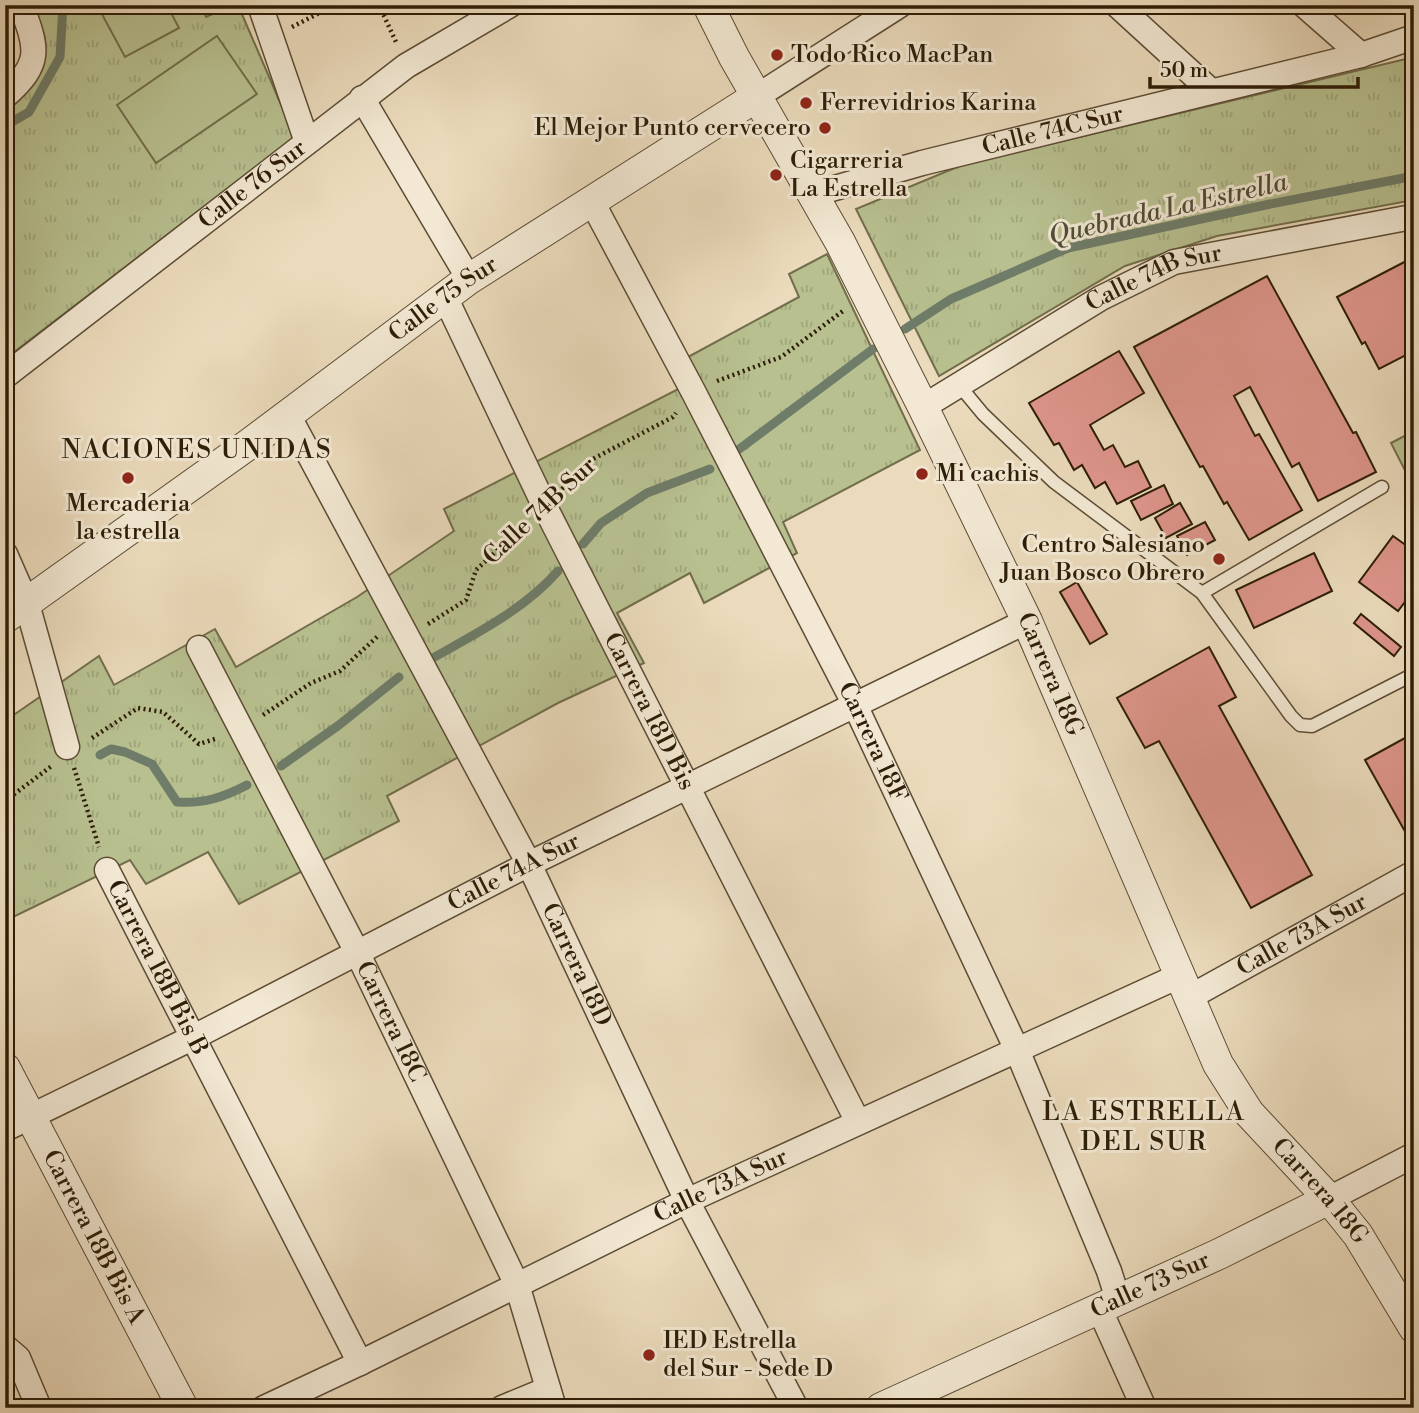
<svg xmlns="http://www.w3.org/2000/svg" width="1419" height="1413" font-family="'Libre Bodoni',serif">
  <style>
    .grass { fill: url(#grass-tufts); stroke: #726e4c; stroke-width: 2 }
    .garden { fill: #b8c090; stroke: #726e4c; stroke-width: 2 }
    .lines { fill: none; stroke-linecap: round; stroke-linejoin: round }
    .stream { stroke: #6e7c69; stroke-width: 9 }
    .building { fill: #de958b; stroke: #2d1d07; stroke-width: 2 }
    .service-casing { stroke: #5c4c34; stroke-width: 15 }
    .minor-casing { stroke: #5c4c34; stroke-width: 27 }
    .tertiary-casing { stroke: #5c4c34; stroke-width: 32 }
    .path { stroke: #2d1d07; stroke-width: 4.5; stroke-dasharray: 2 3.5; stroke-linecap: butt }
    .service { stroke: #f2e8d3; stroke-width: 12 }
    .minor { stroke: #f2e8d3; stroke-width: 24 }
    .tertiary { stroke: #f2e8d3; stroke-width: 30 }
    .poi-dot { fill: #8f2418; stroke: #f2e8d3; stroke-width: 2.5 }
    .labels { text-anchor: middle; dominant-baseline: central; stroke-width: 6; stroke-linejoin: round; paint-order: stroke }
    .poi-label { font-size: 24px; fill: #2d1d07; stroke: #f2e8d3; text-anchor: start }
    .street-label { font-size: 24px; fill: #2d1d07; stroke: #f2e8d3 }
    .water-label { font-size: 26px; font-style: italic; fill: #4d4d38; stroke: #f2e8d3 }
    .neighbourhood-label { font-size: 26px; letter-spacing: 2px; fill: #2d1d07; stroke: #f2e8d3 }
  </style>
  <defs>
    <pattern id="grass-tufts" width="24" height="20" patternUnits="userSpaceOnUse" patternTransform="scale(1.75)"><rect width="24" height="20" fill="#b8c090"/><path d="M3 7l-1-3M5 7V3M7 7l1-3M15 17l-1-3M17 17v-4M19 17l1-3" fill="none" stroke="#9ea57b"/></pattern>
  </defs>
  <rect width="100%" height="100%" fill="#ebdbbc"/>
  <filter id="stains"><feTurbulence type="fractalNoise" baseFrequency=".00286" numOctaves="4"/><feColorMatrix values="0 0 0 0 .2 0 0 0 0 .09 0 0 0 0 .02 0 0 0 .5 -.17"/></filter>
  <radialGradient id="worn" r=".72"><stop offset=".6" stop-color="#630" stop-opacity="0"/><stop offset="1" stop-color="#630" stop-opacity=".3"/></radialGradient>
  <g class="grass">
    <path d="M34,5H202L206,17L233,5H238L295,137L5,359V78L45,38Z"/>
    <path d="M1414,57V200L1217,236L1125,266L939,376L856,209L962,165Z"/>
    <path d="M827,254L920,450L783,522L797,553L704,603L690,573L617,613L644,663L558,703L387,796L399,821L239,904L208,852L146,884L130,860L5,921V721L99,656L114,685L215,629L236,667L357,597L454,531L444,509L698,379L688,357L799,297L789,274Z"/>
  </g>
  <g class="garden">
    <path d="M97,5H167L179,28L125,57Z"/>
    <path d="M217,36L257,94L156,163L117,105Z"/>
    <path d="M1414,431V488L1391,443Z"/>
  </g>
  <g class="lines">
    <g class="stream">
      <path d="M5,126L29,112L60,57L63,5"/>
      <path d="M905,329L951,299L1068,248L1270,204L1414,176"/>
      <path d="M738,450L873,349"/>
      <path d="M583,544L601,523L647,493L710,469"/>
      <path d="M431,659C475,634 524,610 558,571"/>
      <path d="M100,755L111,749L125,752L152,764L177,802C204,804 224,797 247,785"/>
      <path d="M281,766L339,725L399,677"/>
    </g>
  </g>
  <g class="building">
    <path d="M1414,257V351L1379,369L1365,342L1362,344L1337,297Z"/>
    <path d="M1267,276L1353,433L1356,432L1376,472L1318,501L1299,463L1292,467L1250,387L1234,396L1255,436L1259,434L1302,510L1249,540L1227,502L1224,504L1203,466L1200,467L1134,347Z"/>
    <path d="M1119,351L1144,393L1090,425L1104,450L1113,445L1125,467L1138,461L1151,487L1117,504L1105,482L1095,488L1082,465L1074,470L1059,443L1054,445L1029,403Z"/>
    <path d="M1164,485L1173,504L1141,520L1131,501Z"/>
    <path d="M1180,503L1192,524L1166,538L1155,518Z"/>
    <path d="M1205,522L1215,540L1187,555L1177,536Z"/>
    <path d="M1393,536L1414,551V590L1398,611L1359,582Z"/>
    <path d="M1314,553L1332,591L1254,628L1236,590Z"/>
    <path d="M1077,582L1107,634L1090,644L1060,592Z"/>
    <path d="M1361,614L1401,647L1394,656L1354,623Z"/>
    <path d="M1209,647L1236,697L1219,706L1312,875L1251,908L1159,741L1145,748L1117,698Z"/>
    <path d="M1414,733V843L1412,844L1365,760Z"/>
  </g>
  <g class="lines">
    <defs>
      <g id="service">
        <path d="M959,385L983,414L1054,482L1202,593L1291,716L1300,725L1312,726L1414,674"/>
        <path d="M1202,593L1382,487"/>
      </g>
      <g id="minor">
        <path d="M260,5L307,142"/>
        <path d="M1117,5L1211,91"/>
        <path d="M1304,5L1361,55"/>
        <path d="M5,96C43,63 37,48 21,5"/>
        <path d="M756,97L900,5"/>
        <path d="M362,98L469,279"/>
        <path id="s1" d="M814,194L922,163L1361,55L1414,37"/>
        <path id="s2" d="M591,200L693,391L855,705L1017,1050L1109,1271L1118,1299"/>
        <path id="s3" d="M445,297L545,507L858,1122"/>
        <path id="s4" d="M5,376L406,66L510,5"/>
        <path id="s5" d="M923,407L1101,298L1174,262L1412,217"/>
        <path id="s6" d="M288,415L529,864L687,1201L796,1408"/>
        <path d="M5,554L27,604L67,747"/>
        <path id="s7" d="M199,648L358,954L517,1285L554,1408"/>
        <path id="s8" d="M107,870L360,1363"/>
        <path id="s9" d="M1190,997L1414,873"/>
        <path id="s10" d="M5,1129L194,1037L529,864L1027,621"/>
        <path d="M1329,1199L1414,1155"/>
        <path d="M1099,1308L1144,1408"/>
        <path d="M5,1347L18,1358L39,1408"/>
        <path id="s11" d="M264,1408L360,1363L687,1201L1181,975"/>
        <path d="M502,1408L548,1389"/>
      </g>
      <g id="tertiary">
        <path id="s12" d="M708,5L734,57L840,242L923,407L1027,621L1218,1064L1249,1113L1329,1199L1358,1235L1414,1328"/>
        <path id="s13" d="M5,618L249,444L469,279L756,97"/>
        <path id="s14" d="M5,1068L183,1408"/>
        <path id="s15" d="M881,1408L1219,1254L1329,1199"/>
      </g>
    </defs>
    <use href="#service" class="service-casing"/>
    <use href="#minor" class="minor-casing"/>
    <use href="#tertiary" class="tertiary-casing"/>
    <g class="path">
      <path d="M379,5L396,42"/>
      <path d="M292,27L335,5"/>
      <path d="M717,381L781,357L843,311"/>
      <path d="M562,489L589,461L673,417L676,413"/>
      <path d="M428,624L466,600L476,570L526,524"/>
      <path d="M263,715L311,683L340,671L378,636"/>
      <path d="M92,738L138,708L163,712L199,744L218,738"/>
      <path d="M74,768L99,847"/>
      <path d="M5,801L53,765"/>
    </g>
    <use href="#service" class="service"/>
    <use href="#minor" class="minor"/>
    <use href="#tertiary" class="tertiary"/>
  </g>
  <g class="poi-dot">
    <circle cx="777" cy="55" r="7"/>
    <circle cx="806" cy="103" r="7"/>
    <circle cx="825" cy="128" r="7"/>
    <circle cx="776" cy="175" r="7"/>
    <circle cx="922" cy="474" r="7"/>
    <circle cx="128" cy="478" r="7"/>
    <circle cx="1219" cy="559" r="7"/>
    <circle cx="649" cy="1355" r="7"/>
  </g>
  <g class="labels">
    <g class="poi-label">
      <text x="791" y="55">Todo Rico MacPan</text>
      <text x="820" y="103">Ferrevidrios Karina</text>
      <text x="811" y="128" text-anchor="end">El Mejor Punto cervecero</text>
      <text x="790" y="161">Cigarreria<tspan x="790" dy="28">La Estrella</tspan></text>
      <text x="936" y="474">Mi cachis</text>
      <text x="128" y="504" text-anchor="middle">Mercaderia<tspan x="128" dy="28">la estrella</tspan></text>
      <text x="1205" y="545" text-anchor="end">Centro Salesiano<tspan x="1205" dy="28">Juan Bosco Obrero</tspan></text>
      <text x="663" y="1341">IED Estrella<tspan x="663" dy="28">del Sur - Sede D</tspan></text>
    </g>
    <g class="street-label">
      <text stroke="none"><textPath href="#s1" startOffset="247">Calle 74C Sur</textPath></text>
      <text stroke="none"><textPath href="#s4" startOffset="313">Calle 76 Sur</textPath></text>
      <text stroke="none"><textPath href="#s5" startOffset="266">Calle 74B Sur</textPath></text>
      <text stroke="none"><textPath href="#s13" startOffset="542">Calle 75 Sur</textPath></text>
      <text transform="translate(540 511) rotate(-43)">Calle 74B Sur</text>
      <text stroke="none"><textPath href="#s12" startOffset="752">Carrera 18G</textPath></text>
      <text stroke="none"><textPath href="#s3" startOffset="462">Carrera 18D Bis</textPath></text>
      <text stroke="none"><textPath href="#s2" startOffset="611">Carrera 18F</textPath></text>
      <text stroke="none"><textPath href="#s10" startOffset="570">Calle 74A Sur</textPath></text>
      <text stroke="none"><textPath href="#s9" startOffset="128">Calle 73A Sur</textPath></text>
      <text stroke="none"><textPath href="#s6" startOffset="621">Carrera 18D</textPath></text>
      <text stroke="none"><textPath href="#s8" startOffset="110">Carrera 18B Bis B</textPath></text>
      <text stroke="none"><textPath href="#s7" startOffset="420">Carrera 18C</textPath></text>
      <text stroke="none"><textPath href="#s11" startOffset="508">Calle 73A Sur</textPath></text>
      <text stroke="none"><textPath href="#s12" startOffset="1340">Carrera 18G</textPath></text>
      <text stroke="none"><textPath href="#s14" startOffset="191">Carrera 18B Bis A</textPath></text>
      <text stroke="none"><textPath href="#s15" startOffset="296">Calle 73 Sur</textPath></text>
    </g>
    <g class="water-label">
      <text transform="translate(1168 209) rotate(-13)">Quebrada La Estrella</text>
    </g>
    <g class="neighbourhood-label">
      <text x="197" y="450">NACIONES UNIDAS</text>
      <text x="1144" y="1112">LA ESTRELLA<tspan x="1144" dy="30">DEL SUR</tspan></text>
    </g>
  </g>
  <rect width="1419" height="1413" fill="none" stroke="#ebdbbc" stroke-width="28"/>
  <rect x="7" y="7" width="1405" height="1399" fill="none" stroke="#2d1d07" stroke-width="3.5"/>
  <rect x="14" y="14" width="1391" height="1385" fill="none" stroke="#2d1d07" stroke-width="2"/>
  <path d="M1150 77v10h208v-10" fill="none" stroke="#2d1d07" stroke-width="3.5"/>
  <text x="1160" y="77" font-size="21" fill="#2d1d07" stroke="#f2e8d3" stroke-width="5" paint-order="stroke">50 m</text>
  <rect width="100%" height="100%" filter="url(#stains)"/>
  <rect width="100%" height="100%" fill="url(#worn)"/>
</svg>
